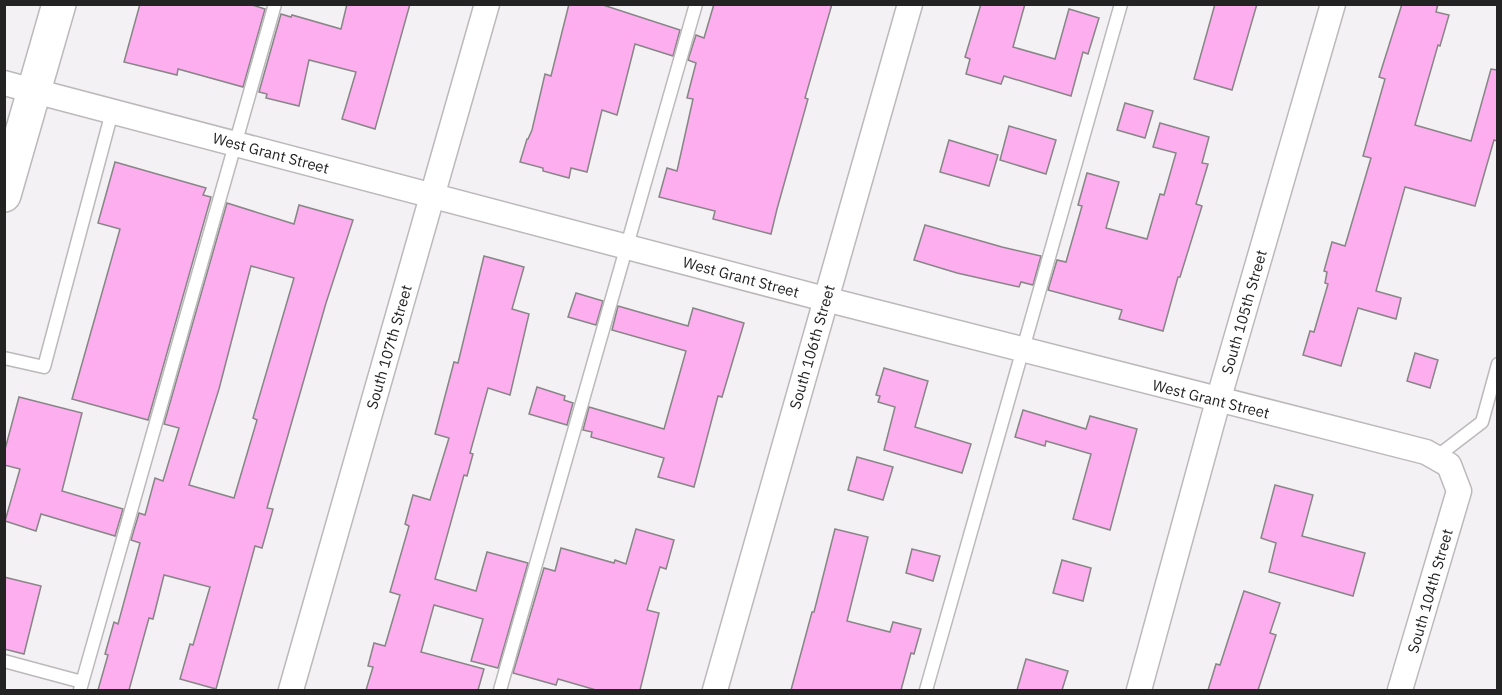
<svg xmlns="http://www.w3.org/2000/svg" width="1502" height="695" font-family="'IBM Plex Sans',sans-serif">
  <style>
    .building { fill: #fcaeef; stroke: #888587; stroke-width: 1.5; fill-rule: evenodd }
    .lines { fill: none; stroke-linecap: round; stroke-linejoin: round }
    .service-casing { stroke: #bcb9bb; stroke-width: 15 }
    .minor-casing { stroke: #bcb9bb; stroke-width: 27 }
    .primary-casing { stroke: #bcb9bb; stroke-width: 36 }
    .service { stroke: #fff; stroke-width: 12 }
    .minor { stroke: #fff; stroke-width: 24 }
    .primary { stroke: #fff; stroke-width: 33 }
    .labels { text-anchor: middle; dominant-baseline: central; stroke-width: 4.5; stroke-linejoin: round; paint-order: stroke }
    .street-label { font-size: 15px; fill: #242324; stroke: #fff }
  </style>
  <rect width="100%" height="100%" fill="#f3f1f3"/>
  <g class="building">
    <path d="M140,4H249L265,9L243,87L178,69L177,75L124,62Z"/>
    <path d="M347,4H410L375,129L342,119L356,72L309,60L299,106L266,98L267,94L259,92L281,14L291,17L292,15L341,29Z"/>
    <path d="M569,4H600L680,30L673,56L635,44L617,115L602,110L587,172L571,168L569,178L543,171V168L520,162L527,139H528L532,130L545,74L551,76Z"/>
    <path d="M714,4H832L805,98L808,99L777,209L771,234L713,219L715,211L659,197L667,168L677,171L693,99L687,98L696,63L688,60L696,35L704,38Z"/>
    <path d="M981,4H1025L1013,47L1055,59L1069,9L1099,18L1088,54L1083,52L1071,96L1004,76L1001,84L966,74L970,59L965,57Z"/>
    <path d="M1215,4H1257L1232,90L1194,79Z"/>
    <path d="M1402,4H1438L1436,12L1449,15L1440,46L1438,45L1415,125L1471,141L1491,69L1497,70V141L1494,140L1475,206L1405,187L1376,291L1401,298L1396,319L1358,308L1341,366L1303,355L1310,331L1314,332L1328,284L1325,283L1327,272L1324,271L1332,242L1345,246L1371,158L1363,156L1385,79L1379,77Z"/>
    <path d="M1125,103L1153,111L1145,138L1117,130Z"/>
    <path d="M1160,123L1209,137L1202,163L1208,164L1196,204L1202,206L1180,277H1178L1163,331L1119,319L1122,310L1048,290L1057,260L1066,262L1082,206L1078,205L1087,173L1119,182L1106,228L1147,239L1160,194L1164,195L1176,153L1153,147Z"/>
    <path d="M1009,126L1056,140L1046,174L1000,160Z"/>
    <path d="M949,140L998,155L989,186L940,172Z"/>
    <path d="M115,162L206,188L203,195L211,197L148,420L72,399L120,229L98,223Z"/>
    <path d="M227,203L294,224L299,205L353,220L326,303L267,508L273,509L262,548L255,546L216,689L180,679L190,644L193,645L210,587L164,575L153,619L149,618L129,690H98L108,655L105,654L114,622L118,624L140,543L131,540L139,513L145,515L155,478L163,481L179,428L164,424ZM251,266L294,278L253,418L257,420L234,498L189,485L219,389Z"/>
    <path d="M925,225L1002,247L1041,256L1033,285L1021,282L1019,287L957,273L914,260Z"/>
    <path d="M484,256L524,267L512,309L529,314L510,395L488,388L470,453L473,454L467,476L464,475L435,579L476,591L487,552L528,563L498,668L471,661L483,619L434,605L421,652L484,669L478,690H366L373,667L368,666L374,643L385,646L400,595L390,592L409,526L405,524L413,495L430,500L449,438L435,434L454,362L458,363Z"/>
    <path d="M576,293L603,301L596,325L568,317Z"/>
    <path d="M618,306L688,326L693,308L744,323L722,397L718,396L694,487L658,477L664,458L591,437L592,432L583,430L589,407L664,429L686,351L612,330Z"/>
    <path d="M1415,353L1438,360L1430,388L1407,381Z"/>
    <path d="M884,368L928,381L915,427L971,444L962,473L884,450L895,407L878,402L880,396L876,395Z"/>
    <path d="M537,387L565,396L564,400L573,403L567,425L529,414Z"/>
    <path d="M19,397L82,413L62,491L123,509L115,536L41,514L36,531L5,521L20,469L4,465V453Z"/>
    <path d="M1023,410L1086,429L1090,416L1137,429L1110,530L1073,519L1091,454L1046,441L1045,446L1015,437Z"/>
    <path d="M857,457L893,467L883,500L848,490Z"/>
    <path d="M1275,485L1313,495L1302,536L1365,553L1353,596L1269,572L1276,543L1261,538Z"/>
    <path d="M636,529L674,540L666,569L660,567L647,610L659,613L640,690H596L558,679L556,685L513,673L544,568L555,571L561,548L614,563L615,560L626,564Z"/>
    <path d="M835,529L868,537L847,621L890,632L893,622L921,629L914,654L911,653L901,690H791L812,612H814Z"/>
    <path d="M912,549L940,556L933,581L906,573Z"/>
    <path d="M1062,560L1091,568L1083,601L1053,593Z"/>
    <path d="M4,577L41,586L24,654L4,649Z"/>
    <path d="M1244,591L1280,603L1270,633L1276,635L1258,690H1208L1216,664L1220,665Z"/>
    <path d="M1026,659L1068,671L1062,690H1017Z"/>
  </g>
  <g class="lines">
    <defs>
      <g id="service">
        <path d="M4,358L44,367L112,112"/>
        <path d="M1435,458L1482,422L1498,364"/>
        <path d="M4,661L82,682"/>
        <path d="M80,690L275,4"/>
        <path d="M500,690L696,4"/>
        <path d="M926,690L1121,4"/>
      </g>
      <g id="minor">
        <path d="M4,83L825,299L1426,452L1449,465L1459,491L1400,690"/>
        <path d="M291,690L487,4"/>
        <path d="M715,690L910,4"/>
        <path d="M1139,690L1218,401L1333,4"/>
      </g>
      <path id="primary" d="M4,195L59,4"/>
    </defs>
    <use href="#service" class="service-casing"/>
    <use href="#minor" class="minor-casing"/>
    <use href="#primary" class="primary-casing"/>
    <use href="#service" class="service"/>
    <use href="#minor" class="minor"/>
    <use href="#primary" class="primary"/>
  </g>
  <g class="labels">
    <g class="street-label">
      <text transform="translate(271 153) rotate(15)">West Grant Street</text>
      <text transform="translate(741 277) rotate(15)">West Grant Street</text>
      <text transform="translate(1244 312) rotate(-74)">South 105th Street</text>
      <text transform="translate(389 347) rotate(-74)">South 107th Street</text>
      <text transform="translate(812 347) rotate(-74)">South 106th Street</text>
      <text transform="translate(1211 399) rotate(14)">West Grant Street</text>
      <text transform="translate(1430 591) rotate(-74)">South 104th Street</text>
    </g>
  </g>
  <rect width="1502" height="695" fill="none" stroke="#242324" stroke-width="12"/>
</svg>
